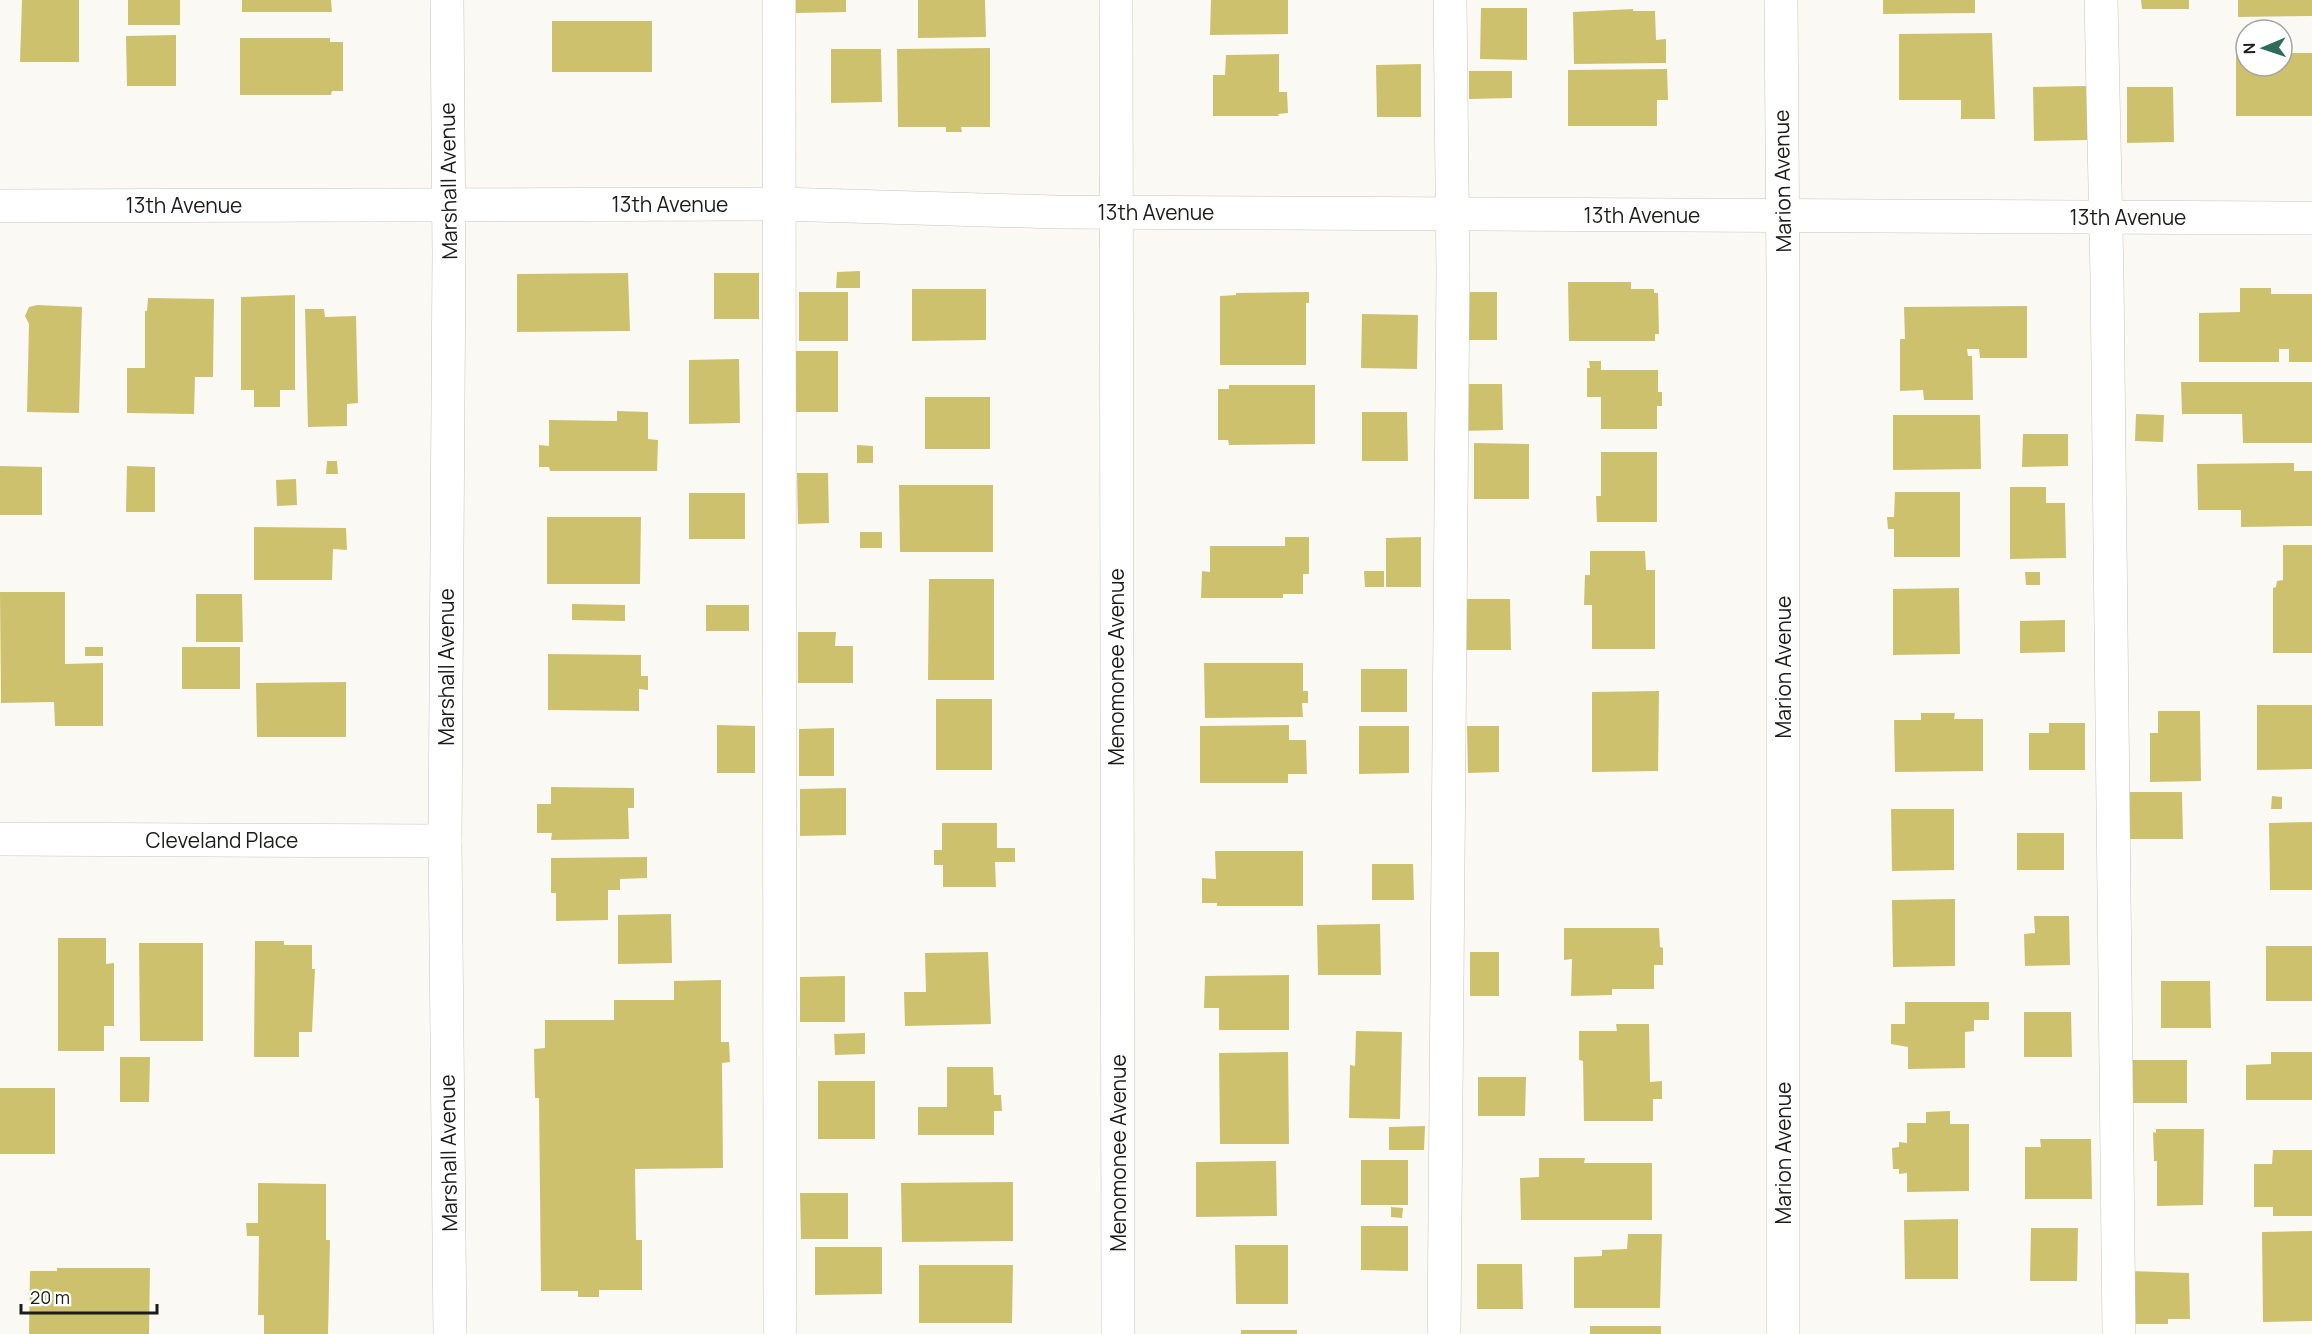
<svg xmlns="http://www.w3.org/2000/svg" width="2312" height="1334" font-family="Manrope,sans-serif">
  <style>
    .building { fill: #cec16d }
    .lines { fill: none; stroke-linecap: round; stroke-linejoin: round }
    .minor-casing { stroke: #c6c4bf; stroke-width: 34 }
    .minor { stroke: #fff; stroke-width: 33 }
    .labels { text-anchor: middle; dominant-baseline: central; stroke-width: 4.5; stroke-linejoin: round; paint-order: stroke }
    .street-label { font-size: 21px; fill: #1c1c1a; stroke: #fff }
  </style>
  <rect width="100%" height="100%" fill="#fbf9f4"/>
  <g class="building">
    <path d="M22,0H79V62H20Z"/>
    <rect x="128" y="0" width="52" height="25"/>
    <path d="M242,0H331L332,12H242Z"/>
    <path d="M796,0H846V12L796,13Z"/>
    <path d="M918,0H985L986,37L918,38Z"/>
    <path d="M1211,0H1288V34L1210,35Z"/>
    <path d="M1883,0H1975V13L1883,14Z"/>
    <path d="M2141,0H2189V9H2142Z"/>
    <path d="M2238,0H2312V16L2238,17Z"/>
    <path d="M1481,8H1527V60L1480,59Z"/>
    <path d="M1633,9V11H1655L1656,40L1666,39V63L1574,64L1573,12Z"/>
    <rect x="552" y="21" width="100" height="51"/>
    <path d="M1992,33L1995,119H1961V100H1899V34Z"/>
    <path d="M176,35V86H127L126,36Z"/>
    <path d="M240,38H330V42H343V91H332L331,95H240Z"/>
    <path d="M990,48V127H961L962,132H946V127H898L897,49Z"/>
    <path d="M831,49H881L882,102L831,103Z"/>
    <path d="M2282,53H2312V116H2236V54H2246V66H2282Z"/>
    <path d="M1279,54V92H1287L1288,113L1278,114L1279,116H1213V75H1225L1226,55Z"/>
    <path d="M1421,64V117H1377L1376,65Z"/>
    <path d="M1667,69L1668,100H1657V126H1568V70Z"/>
    <path d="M1469,71H1512V98L1469,99Z"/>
    <path d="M2087,86L2088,140L2034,141L2033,87Z"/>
    <path d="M2127,87H2173L2174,142L2127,143Z"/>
    <path d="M860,271V288H836L837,272Z"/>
    <path d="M628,273L630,331L517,332V274Z"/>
    <rect x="714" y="273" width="45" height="46"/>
    <path d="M1568,282H1631V289H1654V293H1658L1659,334H1655V341H1569Z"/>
    <path d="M2240,288H2271V294H2312V362H2289V349H2279V362H2199V313L2240,312Z"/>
    <path d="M912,289H986V340L912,341Z"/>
    <rect x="799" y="292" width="49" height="49"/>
    <path d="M1309,292V303H1306V365H1220V296L1236,295V293Z"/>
    <path d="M1459,292H1497V340H1460Z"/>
    <path d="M295,295V390H280V407H254V390H241V297Z"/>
    <path d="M148,298L214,299L213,377H195L194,414L127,413V368H145V311H147Z"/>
    <path d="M37,305L82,307L79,413L27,412L29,324L25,316L29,307Z"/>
    <path d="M2027,306V358H1980L1979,349H1967L1968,356H1972L1973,400H1924L1923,390L1900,391V339H1905L1904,307Z"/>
    <path d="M305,309H324L325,317L356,316L358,403L347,404V426L308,427Z"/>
    <path d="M1362,314L1418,315L1417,369L1361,368Z"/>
    <rect x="795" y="351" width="43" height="61"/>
    <path d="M739,359L740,423L689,424V360Z"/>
    <path d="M1589,361H1601V370H1658V392H1662V406H1657V429H1601V397H1587V368H1590Z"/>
    <path d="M2181,382H2312V443H2243L2242,414H2182Z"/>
    <path d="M1460,384H1502L1503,430L1460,431Z"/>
    <path d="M1229,385H1315V444L1229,445L1228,440H1218V389H1229Z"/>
    <rect x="925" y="397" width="65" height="52"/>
    <path d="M617,411L648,412V439L658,440L657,471H550L549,467H539V445L549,446V420L617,421Z"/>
    <path d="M1362,412H1407L1408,461H1362Z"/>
    <path d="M2136,414L2164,415L2163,442L2135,441Z"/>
    <path d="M1893,415H1980L1981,469L1893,470Z"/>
    <path d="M2023,434H2068V466L2022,467Z"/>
    <path d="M1474,443L1529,444V499H1474Z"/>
    <path d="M857,445L873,446V463H857Z"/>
    <path d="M1601,452H1657V522H1597L1596,496H1601Z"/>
    <path d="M327,461H337L338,474H326Z"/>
    <path d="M2294,463V471H2312V526L2241,527V510H2198L2197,464Z"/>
    <path d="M0,466L42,467V515H0Z"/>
    <path d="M127,466L155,467V512H126Z"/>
    <path d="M797,473H828L829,523L798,524Z"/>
    <path d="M296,479L297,505L277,506L276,480Z"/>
    <path d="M899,485H993V552H900Z"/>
    <path d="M2010,487H2046V503H2065L2066,558L2010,559Z"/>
    <path d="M1895,492H1960V557H1894V529H1888L1887,517H1894Z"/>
    <rect x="689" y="493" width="56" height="46"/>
    <path d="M547,517H641L640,584H547Z"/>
    <path d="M254,527L346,528L347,550L333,549L332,580H254Z"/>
    <rect x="860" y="532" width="22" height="16"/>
    <path d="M1285,537H1309V574H1303V594H1283V598H1201L1202,571L1210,572V546H1285Z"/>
    <path d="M1421,537V587H1386V538Z"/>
    <path d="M2283,545H2312V653H2273V588L2276,587L2277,581L2283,580Z"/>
    <path d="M1590,551H1645L1646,570H1655V649H1592V605H1584L1585,575H1590Z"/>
    <path d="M1364,571H1384V587H1365Z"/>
    <path d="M2025,572H2040V585H2026Z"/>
    <path d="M929,579H994V680H928Z"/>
    <path d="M1959,588L1960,654L1893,655V589Z"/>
    <path d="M0,592H65V664L103,663V726H55L54,702L1,703Z"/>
    <path d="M196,594H242L243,642H196Z"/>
    <path d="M1463,599H1510L1511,650H1464Z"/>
    <path d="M572,604L625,605V621L572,620Z"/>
    <rect x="706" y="605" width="43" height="26"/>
    <path d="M2065,620V652L2020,653V621Z"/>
    <path d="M798,632H836L835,646H853V683H798Z"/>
    <rect x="85" y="647" width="18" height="9"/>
    <rect x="182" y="647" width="58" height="42"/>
    <path d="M548,654L641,655V676H648V690L639,689V711L548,710Z"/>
    <path d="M1204,663H1303V691H1308V703H1302L1303,717L1205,718Z"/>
    <rect x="1361" y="669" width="46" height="43"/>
    <path d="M346,682V737H257L256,683Z"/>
    <path d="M1659,691L1658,771L1592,772V692Z"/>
    <rect x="936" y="699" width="56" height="71"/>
    <path d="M2257,705H2312V769L2257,770Z"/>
    <path d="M2158,711H2200L2201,781L2150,782V733H2158Z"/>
    <path d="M1921,713H1955L1954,719H1983V771L1895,772L1894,720H1921Z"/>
    <path d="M2049,723H2085V770H2029V733H2049Z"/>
    <path d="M717,725L755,726V773H717Z"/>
    <path d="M1289,725V740H1306L1307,774H1288V783H1200V726Z"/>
    <path d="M1359,726H1409V773L1359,774Z"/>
    <path d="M1467,726H1499V772L1468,773Z"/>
    <path d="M834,728V776H799V729Z"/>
    <path d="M551,787L634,788V808H628L629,839L551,840L552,833H537V804H551Z"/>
    <path d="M846,788V835L800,836V789Z"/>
    <path d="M2129,792H2182L2183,839H2129Z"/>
    <path d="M2272,796L2282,797V809H2271Z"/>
    <path d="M1891,809H1954V870L1892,871Z"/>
    <path d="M2312,822V890H2270L2269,823Z"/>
    <path d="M942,823H997V848H1015V862H995L996,887H943V865H934V850H942Z"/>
    <rect x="2017" y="833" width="47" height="37"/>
    <path d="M1215,851H1303V906H1217V903H1202V878L1216,879Z"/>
    <path d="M647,857V878L620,879V890H608V920L556,921V893H551V858Z"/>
    <path d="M1372,864H1413L1414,900H1372Z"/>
    <path d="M1955,899V966L1893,967L1892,900Z"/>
    <path d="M671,914L672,963L618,964V915Z"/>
    <path d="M2034,916H2069L2070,965L2025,966L2024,934L2035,933Z"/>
    <path d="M1380,924L1381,975H1318L1317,925Z"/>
    <path d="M1564,928H1659L1660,947L1663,948V965H1654V989H1612V995L1571,996L1572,959L1564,960Z"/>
    <path d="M58,938H106V964L114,963V1026H104V1051H58Z"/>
    <path d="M255,941H284V945H312V969H315L312,1032H299V1057H254Z"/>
    <path d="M139,943H203V1041H140Z"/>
    <rect x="2266" y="946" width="46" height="55"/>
    <path d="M988,952L991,1024L905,1026L904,992H926L925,953Z"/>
    <rect x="1470" y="952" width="29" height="44"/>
    <path d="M1289,975V1030H1219V1008H1204L1205,976Z"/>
    <path d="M845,976V1022H800V977Z"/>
    <path d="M721,980V1042H729L730,1062L722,1063L723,1168L635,1169L636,1240H642V1290H599V1297H578V1291H541L539,1098H535L534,1049L545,1048V1020H614V1000H674V981Z"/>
    <path d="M2161,981H2210L2211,1028H2161Z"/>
    <path d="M1905,1002H1989V1020H1974V1031L1965,1032V1068L1908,1069V1047L1891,1044V1024H1905Z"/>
    <path d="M2024,1012H2071L2072,1057H2024Z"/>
    <path d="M1616,1024H1649L1650,1082L1662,1081V1099H1653V1121H1584L1583,1061L1579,1060V1031H1617Z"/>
    <path d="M1356,1031L1402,1032L1400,1119L1349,1118L1350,1065L1355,1066Z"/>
    <path d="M865,1033V1054L835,1055L834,1034Z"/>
    <path d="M1288,1052L1289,1144H1220L1219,1053Z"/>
    <path d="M2271,1052H2312V1100H2246V1065L2271,1064Z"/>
    <path d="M120,1057H150L149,1102H120Z"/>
    <path d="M2126,1060H2187V1103H2127Z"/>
    <path d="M947,1067H993L994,1095H1001L1002,1111H994V1135H918V1107H947Z"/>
    <path d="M1478,1077H1526L1525,1116H1478Z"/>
    <rect x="818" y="1081" width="57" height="58"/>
    <rect x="0" y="1088" width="55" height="66"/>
    <path d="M1950,1111V1124H1969V1191L1907,1192V1173L1899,1174V1169H1893L1892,1148L1899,1147V1142L1907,1143V1123H1926V1112Z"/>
    <path d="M1425,1126L1424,1150H1389V1127Z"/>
    <path d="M2156,1129H2204L2203,1205L2157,1206V1161H2154L2153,1132L2156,1133Z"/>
    <path d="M2040,1139H2091L2092,1199H2025V1147H2041Z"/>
    <path d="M2273,1150H2312V1216H2273V1207H2254V1164H2272Z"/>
    <path d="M1539,1158H1585L1584,1163H1652V1220H1521L1520,1178L1539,1177Z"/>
    <rect x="1361" y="1160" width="47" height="45"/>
    <path d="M1276,1161L1277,1216L1196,1217V1162Z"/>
    <path d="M1013,1182V1241L902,1242L901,1183Z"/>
    <path d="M258,1183L326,1184V1240H330L328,1334H264V1315H258L259,1236H247L246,1223H258Z"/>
    <path d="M800,1193H848V1239H801Z"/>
    <path d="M1391,1207L1403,1208L1402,1218L1391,1217Z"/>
    <path d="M1958,1219V1279H1905L1904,1220Z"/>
    <path d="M1361,1226H1408V1271L1361,1270Z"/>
    <path d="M2031,1228H2078L2077,1281H2030Z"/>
    <path d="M2312,1231V1321L2263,1322L2262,1232Z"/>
    <path d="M1628,1234H1662L1660,1308H1574V1257L1602,1256V1250L1627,1249Z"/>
    <path d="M1235,1245H1288V1304H1236Z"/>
    <path d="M815,1247H882V1294L815,1295Z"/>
    <path d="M1477,1264H1522L1523,1309H1477Z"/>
    <path d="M919,1265H1013L1012,1323H919Z"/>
    <path d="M57,1268H150L149,1334H29L30,1271H57Z"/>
    <path d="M2131,1271L2189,1273L2190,1319H2168V1324H2131Z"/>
    <rect x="1590" y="1326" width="71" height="8"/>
    <rect x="1241" y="1330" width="56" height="4"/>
  </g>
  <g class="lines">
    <defs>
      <g id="minor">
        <path d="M447,0L449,255L445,841L450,1334"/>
        <path d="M779,0L780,1334"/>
        <path d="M1116,0L1118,1334"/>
        <path d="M1781,0L1783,276V1334"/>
        <path d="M2101,0L2107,277L2119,1334"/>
        <path d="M0,206L780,204L1056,212L2312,218"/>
        <path d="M0,839L445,841"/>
        <path d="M1444,1334L1453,273L1450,0"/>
      </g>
    </defs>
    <use href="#minor" class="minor-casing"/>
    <use href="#minor" class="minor"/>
  </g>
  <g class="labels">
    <g class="street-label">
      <text transform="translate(448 181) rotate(-91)">Marshall Avenue</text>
      <text transform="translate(1782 181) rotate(-91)">Marion Avenue</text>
      <text x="670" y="204">13th Avenue</text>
      <text x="184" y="205">13th Avenue</text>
      <text x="1156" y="212">13th Avenue</text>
      <text x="1642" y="215">13th Avenue</text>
      <text x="2128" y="217">13th Avenue</text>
      <text transform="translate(446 667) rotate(-90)">Marshall Avenue</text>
      <text transform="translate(1116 667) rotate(-90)">Menomonee Avenue</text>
      <text transform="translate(1783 667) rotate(-90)">Marion Avenue</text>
      <text x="222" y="840">Cleveland Place</text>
      <text transform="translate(448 1153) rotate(-91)">Marshall Avenue</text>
      <text transform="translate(1118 1153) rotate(-90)">Menomonee Avenue</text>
      <text transform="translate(1783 1153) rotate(-90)">Marion Avenue</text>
    </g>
  </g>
  <g transform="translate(2264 48) rotate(268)"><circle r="28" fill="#ffffff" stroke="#a4a4a3" stroke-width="1.5"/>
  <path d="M0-4.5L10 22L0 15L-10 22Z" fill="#2c6c5b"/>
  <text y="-9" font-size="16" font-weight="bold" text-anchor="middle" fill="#1c1c1a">N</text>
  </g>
  <path d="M21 1304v9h136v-9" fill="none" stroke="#1c1c1a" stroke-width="3"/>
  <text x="30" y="1304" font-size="18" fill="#1c1c1a" stroke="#ffffff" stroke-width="4.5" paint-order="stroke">20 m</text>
</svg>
